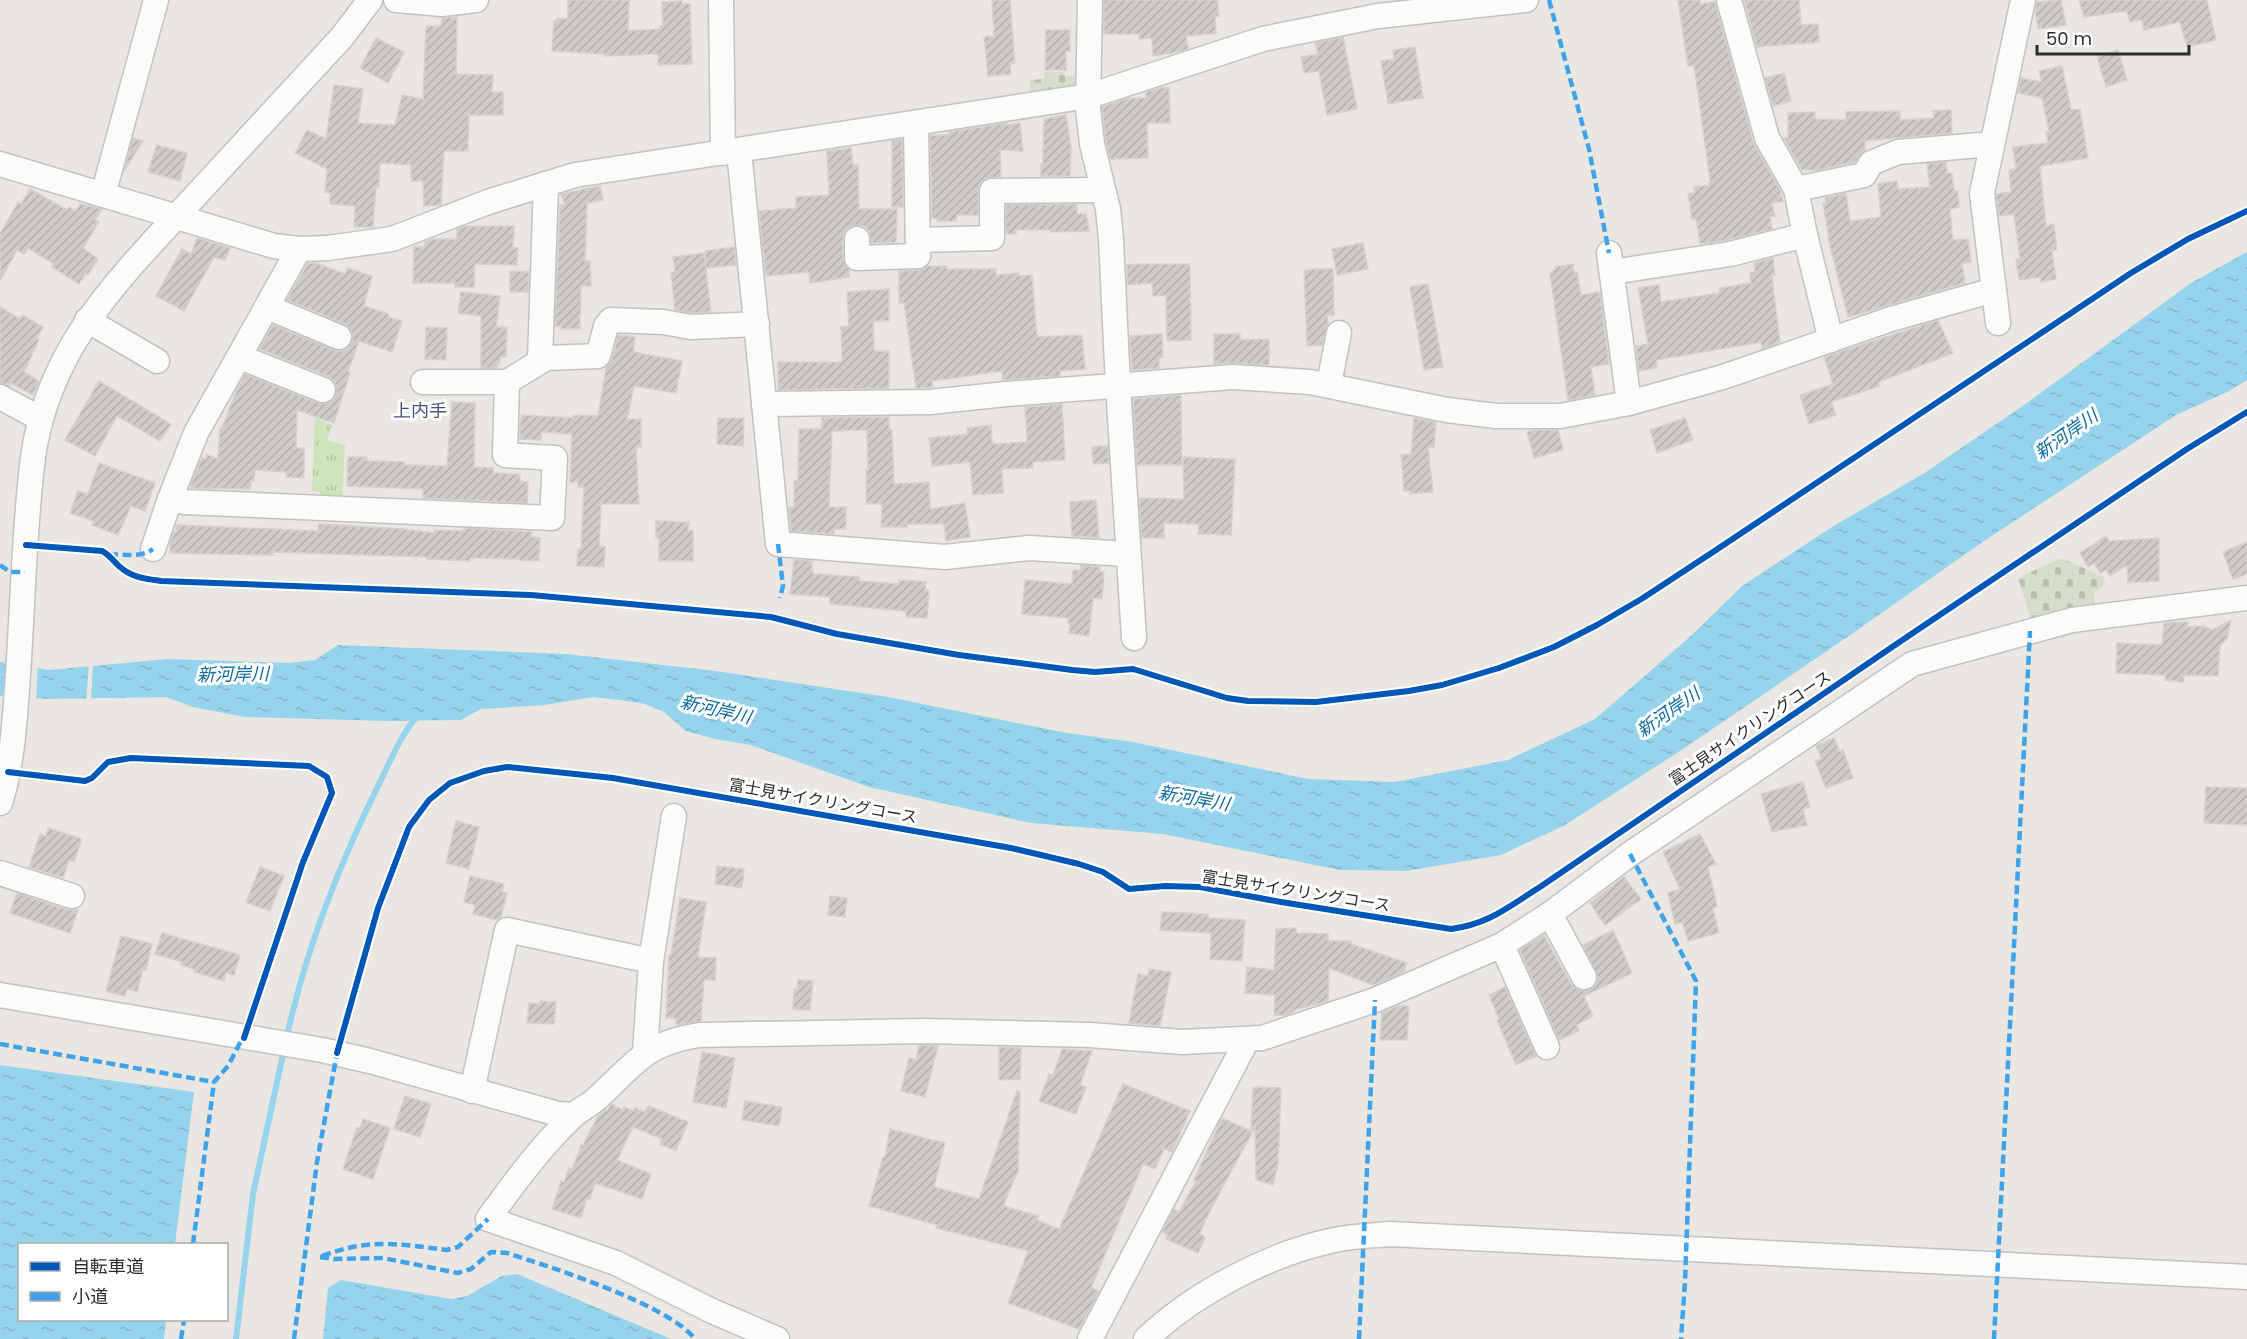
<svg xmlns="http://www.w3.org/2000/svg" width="2247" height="1339" font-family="Poppins,'Noto Sans JP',sans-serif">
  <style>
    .cemetery { fill: url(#cemetery-stones) }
    .park { fill: url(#park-tufts) }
    .water { fill: url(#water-ripples) }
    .pier { fill: #eae6e2 }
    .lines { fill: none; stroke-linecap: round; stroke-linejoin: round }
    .stream { stroke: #95d4ec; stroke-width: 6 }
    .building { fill: url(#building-hatch); stroke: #d5d2ce; stroke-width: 1.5 }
    .minor-casing { stroke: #c3c2c3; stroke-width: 27 }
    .minor { stroke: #fcfbfb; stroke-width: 24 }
    .quiet { stroke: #3ea3eb; stroke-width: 4.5; stroke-dasharray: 9 4.5; stroke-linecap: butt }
    .cycleway-casing { stroke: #fff; stroke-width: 10 }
    .cycleway { stroke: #0057b8; stroke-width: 6 }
    .labels { text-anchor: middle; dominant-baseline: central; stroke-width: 6; stroke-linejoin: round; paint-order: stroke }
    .street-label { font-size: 16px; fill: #2c2c2c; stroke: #fff }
    .neighbourhood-label { font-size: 18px; fill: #4b537d; stroke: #fff }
    .water-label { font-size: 18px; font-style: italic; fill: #0c6ba0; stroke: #fff }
  </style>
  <defs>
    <pattern id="cemetery-stones" width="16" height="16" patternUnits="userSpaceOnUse" patternTransform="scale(1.5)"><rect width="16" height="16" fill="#d6dec9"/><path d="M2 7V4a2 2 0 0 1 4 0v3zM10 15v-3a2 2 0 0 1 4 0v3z" fill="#b8bfad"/></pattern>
    <pattern id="park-tufts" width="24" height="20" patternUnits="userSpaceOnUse" patternTransform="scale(1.5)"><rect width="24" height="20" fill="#cce5ba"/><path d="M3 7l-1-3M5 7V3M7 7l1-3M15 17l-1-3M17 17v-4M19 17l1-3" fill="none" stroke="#afc5a0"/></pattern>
    <pattern id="water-ripples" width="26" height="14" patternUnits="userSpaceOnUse" patternTransform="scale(1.5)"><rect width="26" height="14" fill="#95d4ec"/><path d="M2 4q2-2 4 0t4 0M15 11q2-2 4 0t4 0" fill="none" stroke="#81b6cb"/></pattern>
    <pattern id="building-hatch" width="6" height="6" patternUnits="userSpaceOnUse" patternTransform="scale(1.5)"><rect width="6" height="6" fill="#cfccc8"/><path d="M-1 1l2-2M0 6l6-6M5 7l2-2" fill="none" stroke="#b2afac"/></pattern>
  </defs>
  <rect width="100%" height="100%" fill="#eae6e2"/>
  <g class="cemetery">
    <path d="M1045,72H1064L1065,76H1079V91L1031,100L1030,80L1044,79Z"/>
    <path d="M2061,558L2104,577L2105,584L2094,593L2095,609L2032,622L2018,578Z"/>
  </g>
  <path class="park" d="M315,418L332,425L327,440L345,445L342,502L320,501V492L312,491Z"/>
  <g class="water">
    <path d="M2247,252V380L2227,392L2176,415L1984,541L1843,640L1683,749L1565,825L1501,855L1406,871L1340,870L1163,834L1031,823L869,787L751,745L715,739L686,731L664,712L645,704L621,700L592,697L545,705L481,709L461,720L388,721L245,717L193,707L166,697L47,699L0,696V662L49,670L168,659L290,663L315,660L338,645L566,654L716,671L888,697L1067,733L1133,742L1308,779L1395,782L1508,760L1595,719L1692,635L1742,586L1832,527L1926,472L2027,403L2191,283Z"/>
    <path d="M0,1065L194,1092L175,1244H20V1320H166L164,1339H0Z"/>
    <path d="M517,1274L671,1339H323L328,1288L341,1280L451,1299L467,1296L502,1276Z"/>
  </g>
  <g class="pier">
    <path d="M6,660L38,665L36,701L3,699Z"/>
    <path d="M89,663H93L91,702H86Z"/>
  </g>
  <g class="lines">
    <g class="stream">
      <path d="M286,1040C305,952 338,867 378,786C390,762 400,736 418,715"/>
      <path d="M236,1339L253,1194L284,1050"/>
    </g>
  </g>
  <g class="building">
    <path d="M568,0H629L628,31L660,29V26H663L662,2L682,1V4H690L692,64L658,65V54L604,56V54L552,51L554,21H557V18L568,19Z"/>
    <path d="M992,0H1010L1015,63H1010L1011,74L988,76L984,37L994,36Z"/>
    <path d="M1104,0H1217L1219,16L1215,17L1216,33L1186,36L1188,49L1173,53L1153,56L1152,38L1139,39V34H1104Z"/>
    <path d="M1678,0H1700V4L1715,2L1753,142L1781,192L1783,201L1772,203L1775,216L1770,217L1772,229L1727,240L1700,244L1696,219H1692L1688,194L1695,193L1694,187L1709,185L1710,180L1694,65L1688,66Z"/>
    <path d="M1744,0H1799L1801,25L1818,24L1819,42L1757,47Z"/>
    <path d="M2061,0L2066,25L2038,29L2035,10L2037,2Z"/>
    <path d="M2079,0H2207L2216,40L2187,47L2180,22L2144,30L2142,20L2130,22L2126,11L2084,17Z"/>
    <path d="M457,17L456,74L493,75L492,92H503V115H469L468,151H444L441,205L424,206L423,181H411V165L380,163L379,187H376L373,227H354L355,206L330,204V193L325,192L327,169L295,153L307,130L326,139L334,85L363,89L358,123L395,125L402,95L423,99L426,26H441L442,18Z"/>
    <path d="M1046,30H1070V51H1066V70H1045Z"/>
    <path d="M1343,37L1357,109L1327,115L1319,71L1304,73L1301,57L1318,54L1315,43Z"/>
    <path d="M376,38L404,52L388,83L360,68Z"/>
    <path d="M1415,47L1423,98L1388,104L1381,61L1394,59L1393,50Z"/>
    <path d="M2118,50L2127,80L2106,87L2097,57Z"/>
    <path d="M2062,66L2071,110L2080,109L2088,158L2040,166L2046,226L2054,224L2057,250H2052L2056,279L2041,282L2040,277L2019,280L2016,259H2020L2014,214L1999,216L1996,194L2011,192L2009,170L2016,169L2013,147L2048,143L2046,132L2049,131L2042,98L2018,93L2021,78L2042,82L2039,71Z"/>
    <path d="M1784,73L1791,101L1773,106L1765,78Z"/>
    <path d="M1160,88H1169L1170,123H1147L1148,158L1110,159L1106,141L1102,107L1128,98H1146V92Z"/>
    <path d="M1951,110L1952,133L1865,141V150L1855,162L1817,170H1802L1784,138H1788V113L1815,112V119L1846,120V112L1900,111V120H1902L1934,118L1933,111Z"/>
    <path d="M1066,115L1071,147L1070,176H1041V164H1043L1044,119Z"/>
    <path d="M1007,123V125L1020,123L1023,151L1000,150L1001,177L985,178L980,183L978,191V215H957L956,221H937V218H932L930,135H949V132Z"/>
    <path d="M133,138L143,141L124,171Z"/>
    <path d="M902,139L903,207H892V141Z"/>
    <path d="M157,145L187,153L180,181L148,172Z"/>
    <path d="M851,148L853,165H858L859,209H897L896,242L871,243L869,231L864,226L856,225L849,227L845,231L843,238V259L849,269V277L810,283L809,272L766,276L759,211L796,208V197L829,195L827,151Z"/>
    <path d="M1946,162L1947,173L1952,174L1954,191H1958L1959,207L1950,209L1953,240L1968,239L1971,262L1962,263L1965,283L1848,317L1828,238H1829L1823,203H1826L1825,198L1846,193L1850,221L1881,217L1878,184L1897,181L1898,189L1930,187L1927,164Z"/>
    <path d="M600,186L603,200L587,203L585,261H590L591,286H581L580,329H561V327L555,326L560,205H565L561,194Z"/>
    <path d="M30,189L67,210L69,207L76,211L80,204L102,209L95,220L99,222L83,248L98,259L88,275L86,273L79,284L52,267L54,264L28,248L24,254L17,250L0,281V234L18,202L21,204Z"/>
    <path d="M1077,204V214H1086L1089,231L1051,232L1050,230H1016V234H1006V205Z"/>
    <path d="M466,226H514L513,248H518L517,265L475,264L474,287H455V283H413L414,247H425V242L433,239H457V229Z"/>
    <path d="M197,238L230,248L225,260L214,257L184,311L156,296L182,249L191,254Z"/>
    <path d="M1363,243L1368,269L1337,275L1332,249Z"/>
    <path d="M734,247L736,265L706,268L705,251Z"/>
    <path d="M704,253L711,312L692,313L675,310L671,272H675L673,257Z"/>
    <path d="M1773,258L1775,275L1772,276L1773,286L1780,342L1762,349L1761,342L1656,360L1657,368L1639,371L1636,346L1648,344L1638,288L1659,285L1661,302L1720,293L1719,288L1751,283L1750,273L1755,272L1754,263Z"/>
    <path d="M308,263H316L345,274L347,268L372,276L364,306L389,314L388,317L402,321L392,352L359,341L348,372L350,373L334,423L297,410L296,448H304V478L286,477L287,472L255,470L254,481H251L250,489L195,488L190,486L202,458L206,459L207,454L218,459L220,428H222L237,389L245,374L318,403L324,404L331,401L336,396L337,387L334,381L329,377L259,349L273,325L334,350L341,351L347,349L352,343L353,335L350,328L345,324L287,300Z"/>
    <path d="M1140,264H1190L1191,340L1167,341L1166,295L1153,296L1152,283L1127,285V265Z"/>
    <path d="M1573,264L1574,272H1577L1581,295L1600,292L1609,364L1591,367L1595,395L1568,400L1550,273H1553V270L1556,269L1555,267Z"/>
    <path d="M927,266H947V269H996V275L1019,273V276L1032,275L1037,337L1082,335L1085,369L1060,371V376L1003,380L1002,371L932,381L933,387L916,388L904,303H899V271L919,270Z"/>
    <path d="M1313,269H1333L1334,315H1327L1328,325L1322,345L1307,346L1304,271Z"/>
    <path d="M510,271L529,272L528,292H510Z"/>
    <path d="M1428,284L1443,367L1424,370L1410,287Z"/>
    <path d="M889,289V321H873L874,351H889V388L778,390V362H842L841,327L849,326L847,292Z"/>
    <path d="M461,292L500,296L496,327H507L506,357H500V363H497V368H481V316L458,313Z"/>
    <path d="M0,307L20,319L22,315L43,327L37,338L39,340L24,372L39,381L33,395L11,383L10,386L0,383Z"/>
    <path d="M1938,320L1953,353L1879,382L1880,386L1831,402L1836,415L1809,424L1800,395L1833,384L1824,357Z"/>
    <path d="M426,327L447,328L446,360L425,359Z"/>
    <path d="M1162,334L1163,357L1159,358V368L1132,370L1130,336Z"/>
    <path d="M1214,334H1240V340L1269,339V365L1234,363L1214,364Z"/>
    <path d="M618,335L635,337L633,352L682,361L676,393L634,386L627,419H641V447H636L639,504H601L599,546L605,547L604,567L577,566L578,549H581L584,487H578V482H570L572,434L541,432V440L520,439V424L522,415L573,418V415L598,416L606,368L612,360Z"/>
    <path d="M99,381L171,424L160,441L117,416L95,456L65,440Z"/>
    <path d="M1181,395L1182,465H1137L1133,399Z"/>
    <path d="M452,402L475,403L474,467L493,468V473L520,474V481L528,482L527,503L423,498V489L347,486L348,457H367V461L405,462V465L447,466Z"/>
    <path d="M1062,404L1065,460L1033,462V468L1002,469L1003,493L973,495L970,462L932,466L929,438L968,434L967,428L991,425L992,442L995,444L1027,442L1025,407Z"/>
    <path d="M889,417V430H892L894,484L929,482L930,509L965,503L970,537L946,541L944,524H907V527H881L882,504H866V470H868L867,430L832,431L829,507H846V529H834V534L791,531L789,507H794V481H798L799,429H822V418Z"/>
    <path d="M718,418H744L743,446L717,444Z"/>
    <path d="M1414,418L1436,422L1434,448L1428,447L1433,492L1410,494V491H1404L1401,455L1411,454Z"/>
    <path d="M1685,418L1693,440L1657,453L1650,430Z"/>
    <path d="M1534,430H1558L1563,450L1534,458L1527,432Z"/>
    <path d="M1108,446L1109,463L1093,464L1092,447Z"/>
    <path d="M1183,457L1235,459L1231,535L1198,534L1199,524L1164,523V538H1142L1139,498L1184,499Z"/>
    <path d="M99,463L155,483L145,511L131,506L118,535L92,525L94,521L70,513L78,491L88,494Z"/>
    <path d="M1096,500L1099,538L1072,536L1070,502Z"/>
    <path d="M656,521L689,522L688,530H693V561H659V538H656Z"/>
    <path d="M319,524L403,529L434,533V530L464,531V528L532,532L531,537L540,538L539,561L519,560V559L470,558V561L427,559V557L273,552V555L170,553V542L174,532H176V525L318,531Z"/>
    <path d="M2106,536L2109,541L2159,538V581L2128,583L2127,565L2110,576L2106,570L2100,573L2094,563L2088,567L2080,553Z"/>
    <path d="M2247,542V574L2233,579L2223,552Z"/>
    <path d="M794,560L812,561V571L814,574L859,577V581L899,584V580L926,582L925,590H929L927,618L906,617V611L830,604V597L790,594Z"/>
    <path d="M1081,565L1100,567V572H1104L1102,599L1093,598L1089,636L1069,633L1070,623H1068V618L1022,614L1025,580L1072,584L1073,570H1081Z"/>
    <path d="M2231,620L2227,639L2220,646L2218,676L2184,675L2183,682L2165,680L2166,675L2116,673L2117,643L2162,645L2164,623L2188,622L2187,627L2203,626L2212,630Z"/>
    <path d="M1834,738L1840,752L1843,750L1853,778L1826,788L1815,761L1822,759L1816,746Z"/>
    <path d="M1803,782L1810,807L1803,809L1807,825L1772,832L1761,794Z"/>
    <path d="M2206,787L2247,788V825L2204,823Z"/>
    <path d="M456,821L479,827L469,869L446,863Z"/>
    <path d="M48,828L82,839L74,862L69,860L63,878L29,867L40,834L46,836Z"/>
    <path d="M1700,834L1716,864L1708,867L1717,906L1713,908L1719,933L1688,941L1682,922L1675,924L1668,893L1680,889L1663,852Z"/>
    <path d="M717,866L744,869L742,888L715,884Z"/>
    <path d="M260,867L284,876L270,911L246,902Z"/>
    <path d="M470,876L504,884L502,892L507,893L501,917L497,920L473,914L475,905L464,902Z"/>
    <path d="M1624,877L1641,899L1605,925L1590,903Z"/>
    <path d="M17,893L68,910H78L70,933L10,913Z"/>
    <path d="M830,896L847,898L845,917L828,915Z"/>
    <path d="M680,898L706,902L698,957L716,958L715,980H704L701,1021L682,1024H676V1018H666L669,955H671Z"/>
    <path d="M1162,912L1208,914V918L1245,920L1242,961L1210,959L1211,933L1160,930Z"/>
    <path d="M1296,928V933L1328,934V941H1351V944L1407,963L1404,972L1373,985L1329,968L1328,1001L1294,1010V1012L1285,1015H1274L1275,995L1245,993L1247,967L1274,970L1276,929Z"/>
    <path d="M1613,930L1632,973L1584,996L1593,1016L1576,1025L1579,1031L1559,1040L1520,950L1544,935L1571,984L1577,989L1584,991L1590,990L1596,985L1598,977L1583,945Z"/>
    <path d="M162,933L240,955L234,975L226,973L224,981L194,972V969L181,965L182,962L155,954Z"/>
    <path d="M121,936L152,944L146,970L143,969L137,992L127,989L125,996L106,991Z"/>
    <path d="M1149,969L1171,972L1160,1026L1129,1023L1138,974L1148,976Z"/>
    <path d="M798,980L813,981L810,1010L793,1009L794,989L797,990Z"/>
    <path d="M1505,987L1536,1056L1516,1065L1497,1020L1499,1019L1489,995Z"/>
    <path d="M540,1001L556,1002L554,1024L527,1023L529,1003L540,1004Z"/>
    <path d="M1398,1006H1409L1407,1040H1380L1382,1013Z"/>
    <path d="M919,1045L938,1046L925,1097L901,1091L909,1058L916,1060Z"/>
    <path d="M999,1047L1021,1048L1020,1079L999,1080Z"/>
    <path d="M1062,1049L1092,1051L1080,1085L1086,1087L1076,1114L1039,1101L1049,1074L1053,1075Z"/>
    <path d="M702,1052L735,1058L726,1108L693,1102Z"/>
    <path d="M1123,1084L1190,1111L1172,1152L1164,1149L1155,1169L1143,1164L1091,1288L1099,1291L1079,1329L1008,1303L1028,1251L936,1228L937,1225L869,1206L883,1157H885L890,1129L945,1143L934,1187L979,1199L1017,1091L1020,1092L1018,1171L1003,1206L1039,1216L1037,1220L1059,1229Z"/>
    <path d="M1253,1087L1281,1088L1278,1165L1273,1185L1256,1180L1255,1127L1207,1217L1200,1233L1205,1238L1198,1253L1166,1239L1168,1235L1162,1232L1174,1209L1179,1212L1196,1181L1194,1180L1222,1118L1251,1131Z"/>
    <path d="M405,1096L431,1104L420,1137L394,1129Z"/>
    <path d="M745,1101L782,1107L779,1126L742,1120Z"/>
    <path d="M611,1104L623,1110L624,1107L634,1111L635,1108L644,1112L649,1106L688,1122L676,1151L660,1144L662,1139L633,1127L617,1160L651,1174L642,1199L595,1183L590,1199L587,1198L581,1218L552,1209L561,1181L564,1182L569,1168L572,1170L581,1145H583L598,1116L605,1110L607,1111Z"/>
    <path d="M363,1119L390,1128L373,1179L343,1169L357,1127L360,1128Z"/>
  </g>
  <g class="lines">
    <defs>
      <g id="minor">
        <path d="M396,0L442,4L476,0"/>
        <path d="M721,0L723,153"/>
        <path d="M1090,0L1088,109L1092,144L1108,209L1111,239L1118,386L1134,638"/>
        <path d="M1729,0L1767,138L1796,189L1805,235L1831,340"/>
        <path d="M739,151L778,544L945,557L1029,548L1127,554"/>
        <path d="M0,164L274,246L299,249L328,248L392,239L488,202L575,175L1089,96L1263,39L1378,16L1526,0"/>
        <path d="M1796,189L1864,175L1871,163L1898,152L1992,144"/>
        <path d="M103,195L156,0"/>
        <path d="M857,239V258L918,256L916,123"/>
        <path d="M918,240L992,238V191L1103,190"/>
        <path d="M1609,253L1629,403"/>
        <path d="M1612,272L1730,254L1805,235"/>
        <path d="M267,307L339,337"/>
        <path d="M87,320L157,361"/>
        <path d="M1998,323L1982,193L2023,0"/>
        <path d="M240,357L323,390"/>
        <path d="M540,361L546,184"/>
        <path d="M423,382H507L546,358L598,356L606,326L611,320L663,322L691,327L757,324"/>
        <path d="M1329,384L1339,333"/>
        <path d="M0,397L41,419"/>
        <path d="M764,404L930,402L1006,394L1233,377L1310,382L1447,410L1496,416H1560L1629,403L1723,377L1891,319L1994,290"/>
        <path d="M170,499L185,502L552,518L555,458L505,455L507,382"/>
        <path d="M153,549L170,499L196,433L299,249"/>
        <path d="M0,803C13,762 15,717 18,674C23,602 24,528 33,457C49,343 124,274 198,193C246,141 294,89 342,37L370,0"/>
        <path d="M0,873L72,896"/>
        <path d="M1550,914L1584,977"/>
        <path d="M1502,945L1547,1047"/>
        <path d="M0,995L322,1050L370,1061L558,1114L574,1115"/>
        <path d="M645,1052L651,961L674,816"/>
        <path d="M472,1091L507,930L651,961"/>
        <path d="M777,1339L712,1311L616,1263L488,1219C514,1183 541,1146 574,1115C580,1109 589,1106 596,1099C636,1064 642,1044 699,1035L924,1031L1090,1035L1182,1042L1262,1038L1375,1000L1502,945L1550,914L1630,854L1912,664L2072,620L2247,598"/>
        <path d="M1090,1339L1247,1040"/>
        <path d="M1146,1339C1193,1294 1267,1255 1330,1241C1349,1236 1370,1236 1390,1234L2247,1277"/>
      </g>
    </defs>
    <use href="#minor" class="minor-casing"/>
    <use href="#minor" class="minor"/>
    <g class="quiet">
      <path d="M1549,0L1589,149L1609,253"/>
      <path d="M778,544L783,586L780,598"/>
      <path d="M109,555C125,553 139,559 153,549"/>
      <path d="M0,565L10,572H25"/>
      <path d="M1630,854L1696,981L1685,1282L1681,1339"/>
      <path d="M0,1044L214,1082"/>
      <path d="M193,1244L214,1082L228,1066L243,1037"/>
      <path d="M322,1256C370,1238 398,1244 447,1250L458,1247L488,1219"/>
      <path d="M320,1257L334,1259L383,1258L458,1273L471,1269L491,1252L507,1253C551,1267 669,1305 695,1339"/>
      <path d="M181,1339L184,1320"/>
      <path d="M294,1339L317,1162L337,1053"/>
      <path d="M1359,1339L1375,1000"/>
      <path d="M1994,1339L2030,631"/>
    </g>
    <defs>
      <g id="cycleway">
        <path d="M26,545L102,551C110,555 114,562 120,567C133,578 146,579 161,581L531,595L771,617L837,634L959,655L1072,670L1095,672L1133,669L1227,698L1248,701L1316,702L1409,691L1442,685L1499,668L1554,647L1597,625L1643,598L1716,550L2131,273L2188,239L2247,211"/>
        <path d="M8,772L85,781L92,778L108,762L131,758L309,766L327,777L332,793L303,862L244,1038"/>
        <path d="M337,1053L378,908L409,827L429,800L450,783L484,771L507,767L613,778L1011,848L1079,864L1103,872L1129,889L1165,886L1200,887L1281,902L1451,929C1489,924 1508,907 1540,887L1898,643L2187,449L2247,412"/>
      </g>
    </defs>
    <use href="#cycleway" class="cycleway-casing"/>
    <use href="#cycleway" class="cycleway"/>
  </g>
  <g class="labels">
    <g class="street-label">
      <text transform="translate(1750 728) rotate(-34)">富士見サイクリングコース</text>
      <text transform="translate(823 801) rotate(10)">富士見サイクリングコース</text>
      <text transform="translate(1296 891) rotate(9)">富士見サイクリングコース</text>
    </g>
    <g class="neighbourhood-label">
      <text x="420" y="410">上内手</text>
    </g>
    <g class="water-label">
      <text transform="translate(2066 434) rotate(-35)">新河岸川</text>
      <text transform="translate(233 674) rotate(-1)">新河岸川</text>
      <text transform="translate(716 709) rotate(13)">新河岸川</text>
      <text transform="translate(1668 712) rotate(-35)">新河岸川</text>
      <text transform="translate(1194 798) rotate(10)">新河岸川</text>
    </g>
  </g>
  <rect x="18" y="1243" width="210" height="78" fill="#ffffff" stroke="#ababab" stroke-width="1.5"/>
  <rect x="30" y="1262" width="30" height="9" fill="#0057b8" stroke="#ababab" stroke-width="1.5"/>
  <text x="72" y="1273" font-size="18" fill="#2c2c2c">自転車道</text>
  <rect x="30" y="1292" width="30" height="9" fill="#3ea3eb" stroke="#ababab" stroke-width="1.5"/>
  <text x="72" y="1303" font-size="18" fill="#2c2c2c">小道</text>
  <path d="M2037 45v9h152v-9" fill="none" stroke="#2c2c2c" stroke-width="3"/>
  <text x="2046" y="45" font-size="18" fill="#2c2c2c" stroke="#ffffff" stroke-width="4.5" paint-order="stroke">50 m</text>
</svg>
